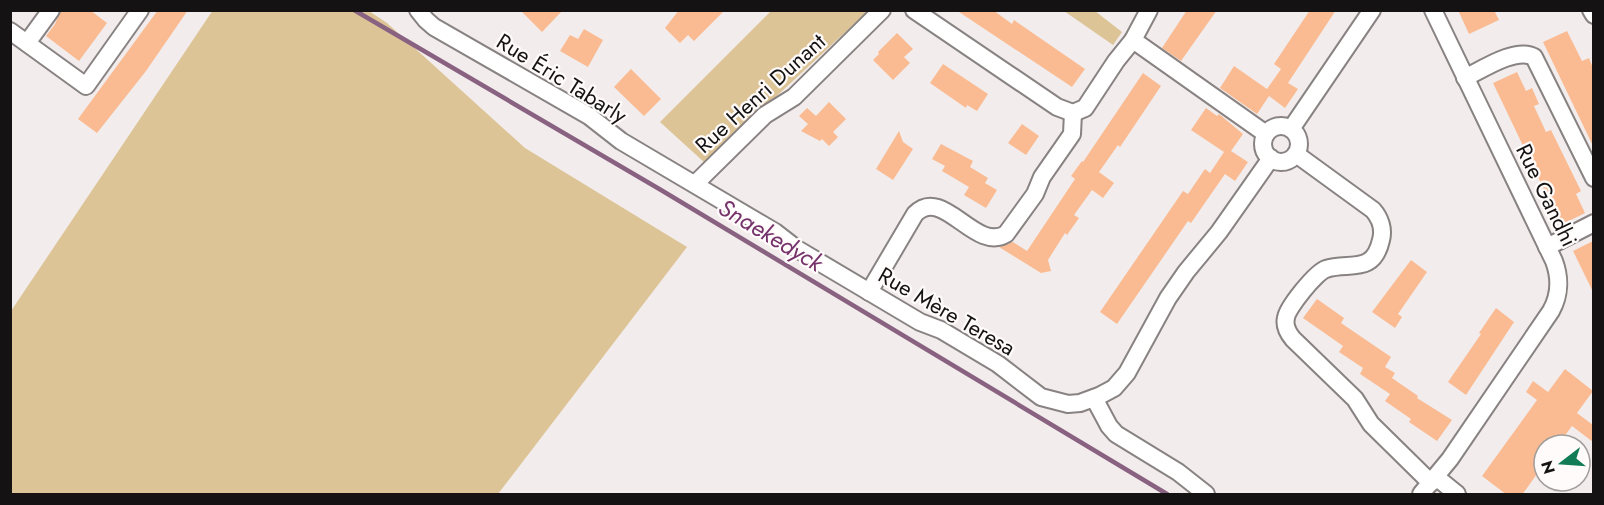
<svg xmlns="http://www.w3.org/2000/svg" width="1604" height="505" font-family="Jost,sans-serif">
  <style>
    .green { fill: #ddc497 }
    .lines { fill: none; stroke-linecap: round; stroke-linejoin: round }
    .stream { stroke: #896181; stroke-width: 4.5 }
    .building { fill: #fabb92 }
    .street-casing { stroke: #888382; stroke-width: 20 }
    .street { stroke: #fff; stroke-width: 16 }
    .labels { text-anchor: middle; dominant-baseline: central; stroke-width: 4.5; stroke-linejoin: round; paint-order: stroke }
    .street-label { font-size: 22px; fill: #141212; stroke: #fffbfa }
    .water-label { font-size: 24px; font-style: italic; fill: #75326b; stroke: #fffbfa }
  </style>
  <rect width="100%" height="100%" fill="#f2edec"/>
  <g class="green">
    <path d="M213,10L369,11L387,23L525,148L687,247L498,494H11V311Z"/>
    <path d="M771,11H868L705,163L660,122Z"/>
    <path d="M1064,11H1095L1122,32L1113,45Z"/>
  </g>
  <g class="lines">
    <path class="stream" d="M354,10L661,190L1167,494"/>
  </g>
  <g class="building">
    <path d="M61,10H90L107,23L79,61L46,36L55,24Z"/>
    <path d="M158,10H188L146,71L97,133L78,119Z"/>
    <path d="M520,10H563L542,32Z"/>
    <path d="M679,10H725L694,41L688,35L680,43L665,28Z"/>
    <path d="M956,10H993L1012,24L1014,20L1085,69L1072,87Z"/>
    <path d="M1187,10H1217L1181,61L1162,48Z"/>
    <path d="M1310,10H1336L1288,83L1298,89L1285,108L1269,96L1257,114L1220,88L1234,66L1267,89L1281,69L1274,64Z"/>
    <path d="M1458,10H1494L1499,20L1469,34Z"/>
    <path d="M584,29L603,40L588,67L560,51L570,35L578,39Z"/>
    <path d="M1567,31L1582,61L1589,58L1593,68V146L1543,42Z"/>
    <path d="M897,33L913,49L904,57L910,63L893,80L873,60L879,54L878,52Z"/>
    <path d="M943,64L988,94L977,111L967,105L966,108L930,83Z"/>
    <path d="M631,69L661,99L644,116L614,87Z"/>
    <path d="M1517,72L1526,91L1532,88L1539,104L1534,106L1546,132L1551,130L1581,191L1576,194L1585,213L1561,225L1493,83Z"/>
    <path d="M1143,73L1161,86L1120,147L1118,145L1099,172L1114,183L1103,198L1092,190L1074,215L1079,218L1067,235L1065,233L1048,260L1051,271L1041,273L999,247L1013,242L1027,251L1075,179L1071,176L1082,161L1083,162Z"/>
    <path d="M829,102L846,119L833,132L838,137L829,146L822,139L820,141L801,131L808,124L799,116L807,108L816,116Z"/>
    <path d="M1206,108L1217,116L1219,114L1243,134L1231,151L1248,162L1235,181L1225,174L1191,223L1188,221L1117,324L1100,312L1183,191L1188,194L1205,169L1210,173L1224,152L1191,130Z"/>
    <path d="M1022,124L1039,136L1026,155L1008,143Z"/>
    <path d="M899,131L903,142L913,149L893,180L876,169Z"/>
    <path d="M941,144L973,161L970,167L988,178L985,183L997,190L986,208L964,195L969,187L942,171L945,166L932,159Z"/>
    <path d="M1593,241V292L1573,251Z"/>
    <path d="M1411,260L1427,272L1398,314L1402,317L1395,328L1372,312Z"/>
    <path d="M1317,299L1344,318L1341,323L1391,357L1385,367L1395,373L1392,378L1418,396L1417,398L1452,420L1437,441L1409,422L1411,419L1385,401L1390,394L1360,374L1363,368L1339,352L1343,346L1303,318Z"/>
    <path d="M1496,308L1514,322L1466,395L1448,382L1481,334L1479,333Z"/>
    <path d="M1565,369L1593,391L1577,413L1593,425V442L1572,426L1558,445H1544V464L1522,495H1507L1482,476L1537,400L1526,392L1533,381L1548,392Z"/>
  </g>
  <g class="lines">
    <defs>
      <g id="street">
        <path d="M418,10L426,20L434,27L589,116L621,141L775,232L797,249L920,322L941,330L998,364L1041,397L1068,404L1080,403L1099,396L1114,388L1127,373L1168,298L1186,272L1219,232L1271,158"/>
        <path d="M914,10L1057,107L1073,113L1085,108L1116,61L1133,40L1149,10"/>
        <path d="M1591,10L1594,15"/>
        <path d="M10,31L86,86L140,10"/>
        <path d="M1133,40L1266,134"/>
        <path d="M27,43L51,10"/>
        <path d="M1465,78C1483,69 1516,47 1534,57L1594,178"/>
        <circle cx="1281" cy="144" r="18"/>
        <path d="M1291,129L1372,10"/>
        <path d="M1296,154L1373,210C1380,218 1384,229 1381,240C1373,276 1348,261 1326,269C1316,272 1287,308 1286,318C1284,326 1288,333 1293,339L1355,399L1371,424L1431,483"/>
        <path d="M695,184L765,115L794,97L882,10"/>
        <path d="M1547,247L1594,223"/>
        <path d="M869,292L915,214C943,185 975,253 1006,234L1035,194L1042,177L1072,134L1073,113"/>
        <path d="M1094,398L1109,426L1116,434L1178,472L1206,494"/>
        <path d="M1436,477L1457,494"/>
        <path d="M1421,494L1450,459L1551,311C1560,295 1560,277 1554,261L1433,10"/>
      </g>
    </defs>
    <use href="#street" class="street-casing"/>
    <use href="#street" class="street"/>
  </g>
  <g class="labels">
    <g class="street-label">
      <text transform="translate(562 78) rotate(32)">Rue Éric Tabarly</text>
      <text transform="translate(760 93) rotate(-42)">Rue Henri Dunant</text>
      <text transform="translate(1547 195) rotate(64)">Rue Gandhi</text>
      <text transform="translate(947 311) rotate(30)">Rue Mère Teresa</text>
    </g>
    <g class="water-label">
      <text transform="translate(771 235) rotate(31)">Snaekedyck</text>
    </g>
  </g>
  <rect width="1604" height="505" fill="none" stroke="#141212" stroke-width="24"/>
  <g transform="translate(1562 463) rotate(253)"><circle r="28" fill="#fffbfa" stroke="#a19e9d" stroke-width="1.5"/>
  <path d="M0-4.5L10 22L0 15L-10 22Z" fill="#117c56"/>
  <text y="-9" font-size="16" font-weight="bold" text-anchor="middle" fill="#141212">N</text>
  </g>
</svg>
